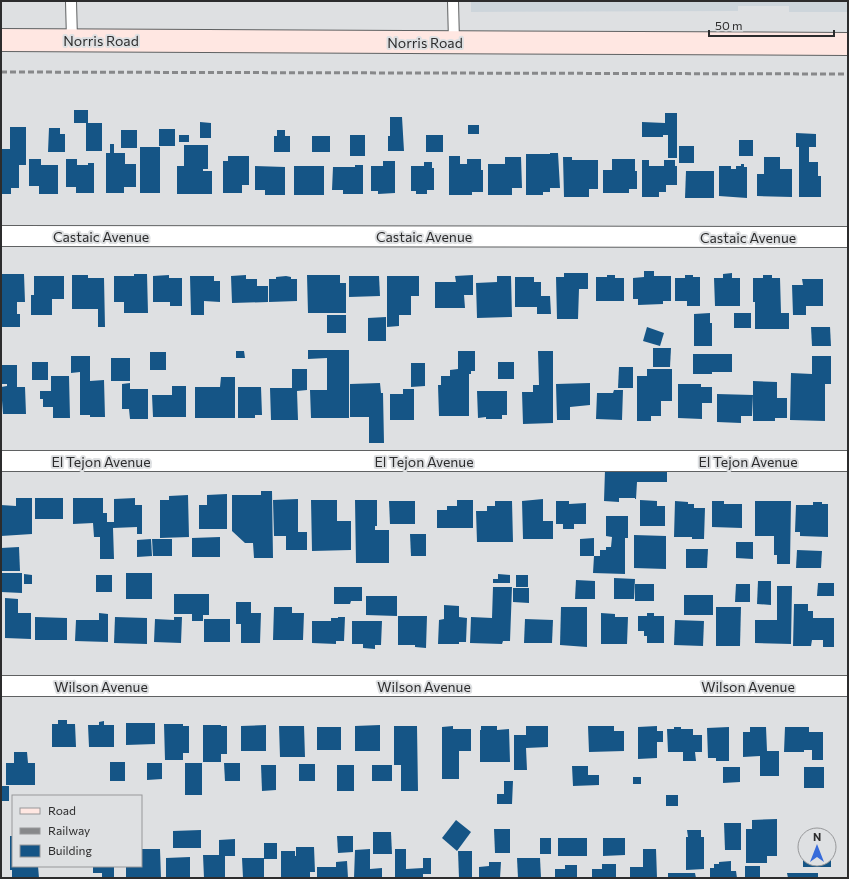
<svg xmlns="http://www.w3.org/2000/svg" width="849" height="879" font-family="Commissioner,sans-serif">
  <style>
    .built { fill: #cdd5db }
    .building { fill: #155586 }
    .lines { fill: none; stroke-linecap: round; stroke-linejoin: round }
    .lane-casing { stroke: #5f6162; stroke-width: 12 }
    .street-casing { stroke: #5f6162; stroke-width: 22 }
    .secondary-casing { stroke: #5f6162; stroke-width: 24 }
    .lane { stroke: #fff; stroke-width: 10 }
    .street { stroke: #fff; stroke-width: 20 }
    .secondary { stroke: #ffe7e2; stroke-width: 22 }
    .rail { stroke: #87888a; stroke-width: 3; stroke-dasharray: 6 3; stroke-linecap: butt }
    .labels { text-anchor: middle; dominant-baseline: central; stroke-width: 4; stroke-linejoin: round; paint-order: stroke }
    .street-label { font-size: 14px; fill: #2c2c2d; stroke: #dee0e2 }
  </style>
  <rect width="100%" height="100%" fill="#dee0e2"/>
  <path class="built" d="M471,1H848V12H789V6H738V11L471,12Z"/>
  <g class="building">
    <rect x="74" y="110" width="14" height="13"/>
    <path d="M665,113H677V158H668V135H663V137H642V122L665,123Z"/>
    <path d="M390,117H402L404,151H388V136H390Z"/>
    <path d="M200,122L211,123V138H200Z"/>
    <rect x="86" y="123" width="16" height="28"/>
    <rect x="468" y="125" width="11" height="9"/>
    <path d="M10,127H26V165H19V188H11V194H1V149H10Z"/>
    <path d="M49,128H60V134H65V152H48Z"/>
    <rect x="159" y="129" width="16" height="17"/>
    <rect x="121" y="130" width="16" height="18"/>
    <path d="M277,130H285V136H290V152H274V136H277Z"/>
    <path d="M796,133L816,134V147H809V162H818V176H821V197H799V147H796Z"/>
    <rect x="179" y="135" width="10" height="7"/>
    <rect x="350" y="135" width="15" height="21"/>
    <rect x="426" y="135" width="17" height="17"/>
    <rect x="312" y="136" width="18" height="16"/>
    <rect x="739" y="140" width="14" height="16"/>
    <path d="M110,144H114V153H125V164H136V187H124V193H106V153H110Z"/>
    <path d="M184,145H208V169H203V171H212V194H177V166H184Z"/>
    <rect x="679" y="146" width="15" height="17"/>
    <rect x="140" y="147" width="20" height="46"/>
    <path d="M550,153H558L560,188H550V192H543V195H526V154H550Z"/>
    <path d="M228,156H249V185H242V193H223V161H228Z"/>
    <path d="M449,156H460V164H467V159H481V170H483V192H472V195H449Z"/>
    <path d="M505,157H521L522,188H512V195H488V164H505Z"/>
    <path d="M563,157H572V160H598V189H589V197H564Z"/>
    <path d="M764,157H780V169H792V197L757,196V174H764Z"/>
    <path d="M29,159H41V165H58V194H39V186H29Z"/>
    <path d="M66,159H77V165H88V163H94V193H76V187H66Z"/>
    <path d="M612,159H635V171H637V189H629V193H603V170H612Z"/>
    <path d="M642,160H649V166H664V160H675V166H677V185H666V192H659V197H642Z"/>
    <path d="M383,161H395V193L378,194V191H371V166H383Z"/>
    <path d="M424,162H432V168H434V190H427V194H416V191H411V166H424Z"/>
    <path d="M741,164H744V167H747V198L719,196V166H731V169H736V166H741Z"/>
    <path d="M355,165H363V194H343V190H332L333,167H355Z"/>
    <path d="M255,166L285,167V195H265V190H255Z"/>
    <rect x="294" y="166" width="30" height="29"/>
    <path d="M686,171H714V198H685Z"/>
    <path d="M644,271H654V276H671V301H663V304L638,305V299H633V278L644,277Z"/>
    <path d="M564,273H588V289H579L578,319H557L556,277H564Z"/>
    <path d="M732,273V278H740V306H715L714,278H723V274Z"/>
    <path d="M1,274H24L25,302H17V314H20V327H1Z"/>
    <path d="M134,274H147L148,313H124V302H114V276H134Z"/>
    <path d="M72,275H88V278H104L105,327H98V309H72Z"/>
    <path d="M169,275V278H182V306H170V302H153V276Z"/>
    <path d="M246,275V279H257V286H268V302L232,303L231,276Z"/>
    <path d="M307,275H340V283H346V313H308Z"/>
    <path d="M473,275V295H464L465,308H435V282H456L455,276Z"/>
    <path d="M607,275H615V278H624V301H596V277H607Z"/>
    <path d="M685,275H693V277H700V306H687V301H675V278H685Z"/>
    <path d="M763,275H772V278H780L781,313H789V329H755V302H753V278H763Z"/>
    <path d="M34,276H64V299H52V315H31V295H34Z"/>
    <path d="M190,276H214V281H220V302L204,301V315H191Z"/>
    <path d="M286,276L291,277V279H297V301L269,302V279H276V277Z"/>
    <path d="M349,276H379L380,296L349,297Z"/>
    <path d="M387,276H419V296H411V315H399V326L387,327Z"/>
    <path d="M497,276H511L512,317L477,318L476,283L497,282Z"/>
    <path d="M515,277H534V282H541V296H550L551,314H537V307H515Z"/>
    <path d="M802,279H823V306H806V315H793L792,285H803Z"/>
    <path d="M710,313V323H712V346H694V314Z"/>
    <rect x="734" y="313" width="17" height="15"/>
    <rect x="327" y="315" width="19" height="18"/>
    <path d="M386,317V341H368V318Z"/>
    <path d="M647,327L664,333L660,346L643,341Z"/>
    <path d="M811,327H830L831,346H812Z"/>
    <path d="M653,348H671L670,367H653Z"/>
    <path d="M308,350H349V418H311L310,390H327V358L308,359Z"/>
    <path d="M236,351H244L245,358H236Z"/>
    <path d="M458,351H475V371H471V374H469V416H439L438,385H441V376H450V370L458,369Z"/>
    <path d="M538,351H553V423L523,424L522,392H533V385H539Z"/>
    <rect x="150" y="352" width="16" height="18"/>
    <path d="M693,354H732V372H712V374H693Z"/>
    <path d="M71,356H90V381L104,380L105,417H90V415H80V372L71,373Z"/>
    <path d="M812,356H831V384H825V421L790,420L791,373L812,374Z"/>
    <rect x="111" y="358" width="19" height="23"/>
    <rect x="32" y="362" width="16" height="18"/>
    <rect x="498" y="362" width="16" height="17"/>
    <path d="M411,363H425V386L411,387Z"/>
    <path d="M1,365H17V387H25L26,414H3L1,387L7,386V384H1Z"/>
    <path d="M619,367H633V388H618Z"/>
    <path d="M292,369H307V390L297,391L298,420H271L270,388H292Z"/>
    <path d="M647,369H672V401H661V416H651V421H637V376H647Z"/>
    <path d="M51,376H69L70,418H53V407H43V399H40V391H51Z"/>
    <path d="M221,377H235V418H195V387H220Z"/>
    <path d="M753,381L777,382V398H787V418H775V421H753Z"/>
    <path d="M130,383V389H148V419H130L129,409H122V384Z"/>
    <path d="M380,383L381,393H383L384,443H369V417H350V384Z"/>
    <path d="M590,383V405L570,407V420H557L556,384Z"/>
    <path d="M678,384H701V387H712V403H702V419L678,418Z"/>
    <path d="M172,386H186V417H153L152,395H172Z"/>
    <path d="M238,387H261L262,415H255V418H238Z"/>
    <path d="M403,389H414V420H390V394H403Z"/>
    <path d="M614,390H623L622,420L596,419L597,393H613Z"/>
    <path d="M477,391H507V415H502V419H486V417L478,418Z"/>
    <path d="M717,394L753,395L752,416H741V423L717,422Z"/>
    <path d="M605,470L667,471V482H637L636,499H635V498H619V502L604,501Z"/>
    <path d="M261,491H272L273,558H254L253,543H245L232,531V495H261Z"/>
    <path d="M227,494V529H199V505H207V495Z"/>
    <path d="M188,495L189,537L160,538V500H169V496Z"/>
    <path d="M16,498H32V534L1,536V505L16,506Z"/>
    <rect x="35" y="498" width="28" height="21"/>
    <path d="M73,498H103V513H107V522H114V499L135,498V505H142V534H137V527L113,528L114,559H100V537H94L93,523L73,524Z"/>
    <path d="M298,499V532H307V550H286V536H274L273,500Z"/>
    <path d="M543,499V521H553V539H523L522,501Z"/>
    <path d="M311,500H337V521H351V550L312,551Z"/>
    <path d="M355,500H377V526H375V530H389V563H356Z"/>
    <path d="M457,500H473V528H437V510H447V506H457Z"/>
    <path d="M640,500L657,501V506H665V526H640Z"/>
    <path d="M389,501H415V524H390Z"/>
    <path d="M495,501H512L513,542H477L476,511H487V506H495Z"/>
    <path d="M556,501H569V504L586,503V524H574V529H563V524H556Z"/>
    <path d="M675,501L688,502V504H694V508H705L704,539H692V537H674Z"/>
    <path d="M712,501H724V504H742V528L712,527Z"/>
    <path d="M755,501H791L790,564H777V555H774V536H755Z"/>
    <path d="M813,502H822V504H828V537L800,536V532H795L796,505H813Z"/>
    <path d="M606,516H628V538H625V574L593,573L594,556H600V550H606V547H611L612,537L606,536Z"/>
    <path d="M410,534H426V556H411Z"/>
    <path d="M634,535L666,536V569L634,568Z"/>
    <path d="M220,537V557H192V538Z"/>
    <path d="M594,538V556H580V539Z"/>
    <path d="M151,539L152,556L137,557V540Z"/>
    <path d="M152,539H172V556H153Z"/>
    <path d="M736,542H753V559L736,558Z"/>
    <path d="M19,547L20,571H1V548Z"/>
    <path d="M686,549H708L707,568H686Z"/>
    <path d="M797,550L822,551L821,568H796Z"/>
    <path d="M1,573H22V593L1,592Z"/>
    <rect x="126" y="573" width="26" height="26"/>
    <path d="M24,574L32,575V584H24Z"/>
    <path d="M498,574L510,575V583H493V579H498Z"/>
    <rect x="96" y="575" width="16" height="17"/>
    <rect x="516" y="575" width="12" height="12"/>
    <path d="M614,578L635,579L634,599H614Z"/>
    <path d="M576,580L595,581V599H575Z"/>
    <path d="M758,581H771V605L757,604Z"/>
    <path d="M818,583H834V596H817Z"/>
    <rect x="635" y="584" width="19" height="17"/>
    <path d="M736,584H750V602H735Z"/>
    <path d="M777,586H792L791,644L755,643V620H777Z"/>
    <path d="M334,587H362V601H351L350,604H334Z"/>
    <path d="M493,587H512L510,641H503L502,644L470,643L471,617L492,618Z"/>
    <path d="M513,588H529V603L513,602Z"/>
    <path d="M174,594H209V615H203V621H192V614H174Z"/>
    <rect x="684" y="595" width="29" height="20"/>
    <path d="M366,596H397V616L366,615Z"/>
    <path d="M5,598L18,599V613H31V639L5,638Z"/>
    <path d="M236,602H251V613H261L260,643H241V624H236Z"/>
    <path d="M794,604H808V611H813V618H834V647H823V640H812L811,646H793Z"/>
    <path d="M444,605L459,606V617L467,618L466,642H459V644H438L439,620L444,619Z"/>
    <path d="M274,607H292V613H304L303,640H273Z"/>
    <path d="M561,607H587V647L560,645Z"/>
    <path d="M716,607H741L740,646H716Z"/>
    <path d="M99,613L108,614V642L75,641L76,620H99Z"/>
    <path d="M601,613L615,614V617H628L627,644H601Z"/>
    <path d="M647,613H654V616H664V643H647V636H644V631H638V616H647Z"/>
    <path d="M398,616H427L426,648L415,647V645H398Z"/>
    <path d="M35,617L67,618V640H35Z"/>
    <path d="M115,617L147,618V644L114,643Z"/>
    <path d="M174,617H182L181,643L154,642L155,619L174,620Z"/>
    <path d="M338,617H345L344,641H336V644L312,643V621H331V618H338Z"/>
    <rect x="204" y="619" width="26" height="23"/>
    <path d="M525,619L553,620L552,643H524Z"/>
    <path d="M675,620L704,621L703,646L674,645Z"/>
    <path d="M352,621H382L381,645H375V649L363,648V644H352Z"/>
    <path d="M58,720H67V724H75L76,747H52V724H58Z"/>
    <path d="M104,721V725H114V747H89L88,725H99V722Z"/>
    <path d="M126,723H155V744L126,745Z"/>
    <path d="M164,724H183V726H189V753H183V760H165Z"/>
    <path d="M203,725H221V726H227V754H221V762H203Z"/>
    <path d="M266,725V751H241V726Z"/>
    <path d="M380,725V751H355V726Z"/>
    <path d="M279,726H304L305,757H280Z"/>
    <path d="M394,726H417L418,791H401V765H394Z"/>
    <path d="M453,726V729H471V751H459V779H442V727Z"/>
    <path d="M481,726H497V730L509,729L510,762H480V730H481Z"/>
    <path d="M526,726H548V747L526,748L527,770H514V735H526Z"/>
    <path d="M588,726H614V731H624V751L589,752Z"/>
    <path d="M657,726V731H663V742H657V758L638,759V727Z"/>
    <rect x="317" y="727" width="24" height="23"/>
    <path d="M674,727H681V729H693V735H702V752H695L696,761H683V752H668L667,729H674Z"/>
    <path d="M729,727V761H716V758H708L707,728Z"/>
    <path d="M750,727H766L767,751H779V776H760V756L743,757V732H750Z"/>
    <path d="M785,727H809V732H823V760H812V750H804V752H784Z"/>
    <path d="M14,752H27L28,763H35V785H6V763H14Z"/>
    <rect x="110" y="762" width="15" height="19"/>
    <path d="M147,763H162V779L147,780Z"/>
    <rect x="185" y="763" width="17" height="32"/>
    <path d="M224,763H240V781H225Z"/>
    <rect x="299" y="764" width="16" height="17"/>
    <path d="M261,765H276V790L262,791Z"/>
    <rect x="337" y="765" width="17" height="26"/>
    <rect x="372" y="765" width="20" height="16"/>
    <path d="M572,766H588V775H599V785L573,786Z"/>
    <path d="M723,767H740V782L723,783Z"/>
    <rect x="804" y="767" width="20" height="21"/>
    <rect x="633" y="777" width="8" height="7"/>
    <path d="M504,781H513L512,804H497V794H504Z"/>
    <rect x="1" y="786" width="8" height="15"/>
    <rect x="666" y="795" width="12" height="11"/>
    <path d="M777,819V856H767V863H746V829H752V820Z"/>
    <path d="M456,820L471,832L457,851L442,838Z"/>
    <path d="M724,823H741V850H725Z"/>
    <path d="M494,829H510V853H495Z"/>
    <path d="M201,830V848H173V831Z"/>
    <path d="M687,830H701V837H704V869L686,870V837H688Z"/>
    <path d="M373,832H391L392,854H373Z"/>
    <path d="M10,836H13V866H38L39,878H12V870H10Z"/>
    <path d="M337,836H353V852L338,853Z"/>
    <rect x="540" y="838" width="11" height="16"/>
    <rect x="558" y="838" width="29" height="18"/>
    <path d="M603,838H625V855L603,856Z"/>
    <path d="M235,839V856H225V878H204L203,855H219V840Z"/>
    <path d="M264,843H277V859H264V878H243L242,858H264Z"/>
    <path d="M296,847H314L315,872H310V878H281V851H295V856H296Z"/>
    <path d="M141,849H160L161,878H126V866H141Z"/>
    <path d="M370,849V869L382,868V878H354L355,850Z"/>
    <path d="M395,849H406V869L423,868V858H431V874H423V878H395Z"/>
    <path d="M643,849H656L657,878H630V867H643Z"/>
    <path d="M458,851H472V878H459Z"/>
    <path d="M803,851H805V859H829V851H831V867H803Z"/>
    <path d="M190,857V878H166V858Z"/>
    <path d="M517,858H540L541,878H518Z"/>
    <path d="M347,861L348,878H317V867H336V862Z"/>
    <path d="M731,861V871H736L737,878H710V868H714V864H719V862Z"/>
    <path d="M489,862H501L500,878H479V867L489,866Z"/>
    <path d="M602,864H616V878H592V869H602Z"/>
    <path d="M565,865H577V878H555V869H565Z"/>
    <path d="M93,866H114V878H102V873H93Z"/>
    <rect x="745" y="866" width="15" height="12"/>
    <path d="M668,873H695L696,878H668Z"/>
    <path d="M787,873H818V878H788Z"/>
  </g>
  <g class="lines">
    <defs>
      <g id="lane">
        <path d="M71,1L72,40"/>
        <path d="M453,1L454,42"/>
      </g>
      <g id="street">
        <path d="M1,236L848,237"/>
        <path d="M1,461H848"/>
        <path d="M1,686H848"/>
      </g>
      <path id="secondary" d="M1,40L848,44"/>
    </defs>
    <use href="#lane" class="lane-casing"/>
    <use href="#street" class="street-casing"/>
    <use href="#secondary" class="secondary-casing"/>
    <use href="#lane" class="lane"/>
    <use href="#street" class="street"/>
    <use href="#secondary" class="secondary"/>
    <path class="rail" d="M1,72L848,74"/>
  </g>
  <g class="labels">
    <g class="street-label">
      <text x="101" y="40">Norris Road</text>
      <text x="425" y="42">Norris Road</text>
      <text x="101" y="236">Castaic Avenue</text>
      <text x="424" y="236">Castaic Avenue</text>
      <text x="748" y="237">Castaic Avenue</text>
      <text x="101" y="461">El Tejon Avenue</text>
      <text x="424" y="461">El Tejon Avenue</text>
      <text x="748" y="461">El Tejon Avenue</text>
      <text x="101" y="686">Wilson Avenue</text>
      <text x="424" y="686">Wilson Avenue</text>
      <text x="748" y="686">Wilson Avenue</text>
    </g>
  </g>
  <rect width="849" height="879" fill="none" stroke="#2c2c2d" stroke-width="4"/>
  <rect x="12" y="795" width="130" height="72" fill="#dee0e2" stroke="#97989a"/>
  <rect x="20" y="808" width="20" height="6" fill="#ffe7e2" stroke="#97989a"/>
  <text x="48" y="815" font-size="12" fill="#2c2c2d">Road</text>
  <rect x="20" y="828" width="20" height="6" fill="#87888a" stroke="#97989a"/>
  <text x="48" y="835" font-size="12" fill="#2c2c2d">Railway</text>
  <rect x="20" y="845" width="20" height="12" fill="#155586" stroke="#97989a"/>
  <text x="48" y="855" font-size="12" fill="#2c2c2d">Building</text>
  <g transform="translate(817 847)"><circle r="19" fill="#dee0e2" stroke="#97989a"/>
  <path d="M0-3L7 15L0 10L-7 15Z" fill="#376bda"/>
  <text y="-6" font-size="11" font-weight="bold" text-anchor="middle" fill="#2c2c2d">N</text>
  </g>
  <path d="M709 30v6h125v-6" fill="none" stroke="#2c2c2d" stroke-width="2"/>
  <text x="715" y="30" font-size="12" fill="#2c2c2d" stroke="#dee0e2" stroke-width="3" paint-order="stroke">50 m</text>
</svg>
